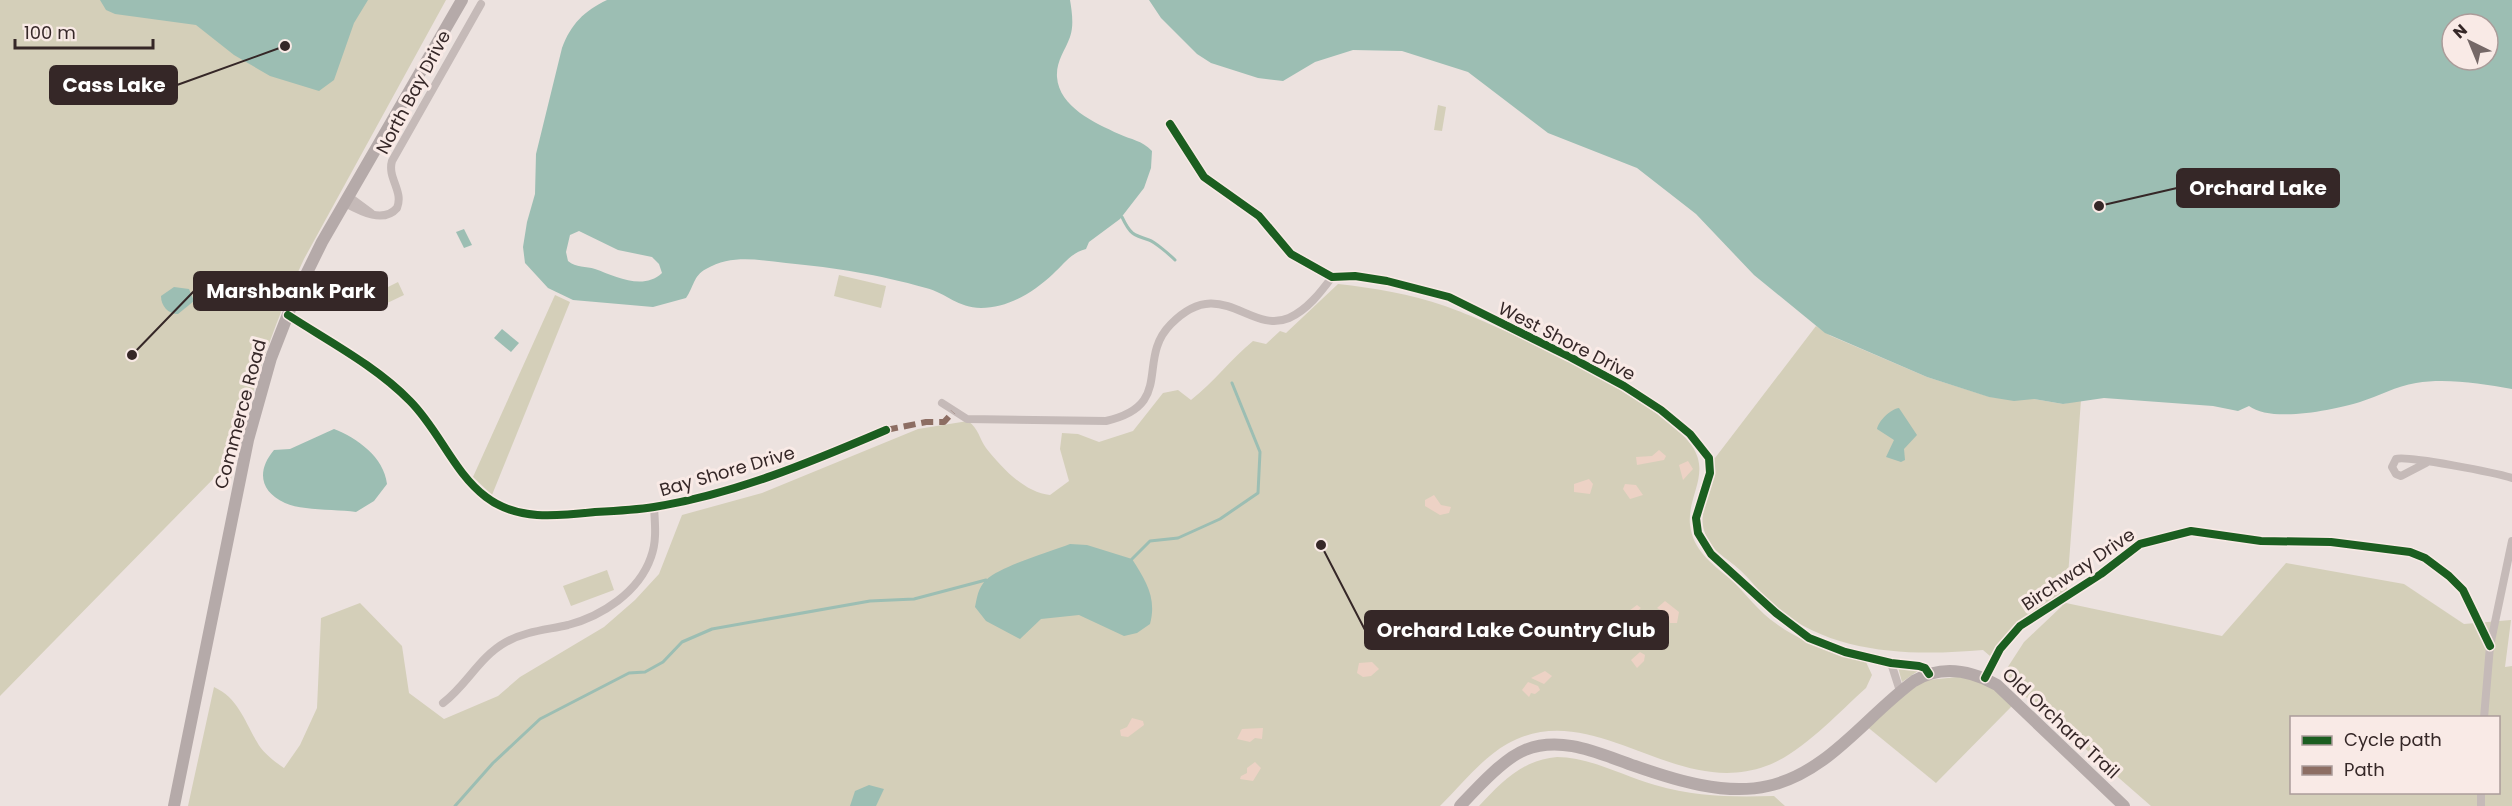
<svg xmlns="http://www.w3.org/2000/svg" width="2512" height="806" font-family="Poppins,sans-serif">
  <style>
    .green { fill: #d4cfb9; fill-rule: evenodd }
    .sand { fill: #edd2c5 }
    .water { fill: #9cbeb3; fill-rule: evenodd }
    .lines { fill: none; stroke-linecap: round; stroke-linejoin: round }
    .stream { stroke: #9cbeb3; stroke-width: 3 }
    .street { stroke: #c5bab8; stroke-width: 8 }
    .secondary { stroke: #b5aaa9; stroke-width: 12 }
    .quiet { stroke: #8d6e63; stroke-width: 6; stroke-dasharray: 12 6; stroke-linecap: butt }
    .cycleway-casing { stroke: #f9eae6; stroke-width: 11 }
    .cycleway { stroke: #1b5e20; stroke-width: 8 }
    .labels { text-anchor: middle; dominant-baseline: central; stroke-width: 6; stroke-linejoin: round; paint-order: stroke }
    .street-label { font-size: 18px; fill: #352727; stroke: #f9eae6 }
    .leader { fill: none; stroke: #352727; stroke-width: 2 }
    .callout-dot { fill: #352727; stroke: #f9eae6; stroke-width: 2 }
    .callout { fill: #352727; stroke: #352727; stroke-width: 2 }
    .callout-label { font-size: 20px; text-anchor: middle; font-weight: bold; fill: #fff }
  </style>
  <rect width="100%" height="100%" fill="#ece2df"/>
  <g class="green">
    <path d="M0,0H446L304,259C270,332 246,405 230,484L220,472L0,696Z"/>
    <path d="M1438,105L1446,107L1442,131L1434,130Z"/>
    <path d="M839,275L886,286L881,308L834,296Z"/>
    <path d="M398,282L404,295L381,306L374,294Z"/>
    <path d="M1338,284C1374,288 1410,294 1445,306C1499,325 1662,401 1692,446C1711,474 1687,496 1690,525C1693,550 1711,563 1729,578C1746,593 1758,612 1778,625C1796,638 1818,647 1840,654C1848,657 1857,658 1866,662L1872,675L1866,688C1838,713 1801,754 1766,766C1674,800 1593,695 1507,744C1481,759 1461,785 1440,806H188L214,687C238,698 244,720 257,742C262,752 275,762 284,768L300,745L317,708L321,618L360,603L402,646L409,693L444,719L498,696L520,677L604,627L635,600L659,574L682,515L762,493L918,429L968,421C979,429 979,438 986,448C1002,468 1025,493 1050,495L1069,481L1060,449L1062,433L1078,434L1099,442L1133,431L1163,393L1178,390L1191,400C1214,382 1231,359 1253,341L1266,344L1280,331L1286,333Z"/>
    <path d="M555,295L570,302L492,495L473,477Z"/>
    <path d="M1816,326L1831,336L1927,377L1990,397L2034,399L2063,404L2081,400L2066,603L2222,636L2286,563L2404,584L2464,624L2511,620L2505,667L2512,666V806H2151L2002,676L2024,642L2062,606C2031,614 2007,628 1990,656L1983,650C1914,656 1835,655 1778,609C1764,598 1753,582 1740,570C1726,557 1709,550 1704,530C1697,505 1718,487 1711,454L1715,458ZM2292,718H2498V792H2292Z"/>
    <path d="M607,570L614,590L571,606L563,586Z"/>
    <path d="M1898,667L1916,669L1918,671L1902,682Z"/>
    <path d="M1978,675L2012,706L1936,783L1865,725L1918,681Z"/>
    <path d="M1557,757C1590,757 1623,776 1655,785C1697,797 1731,797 1774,796L1785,806H1479C1502,782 1522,760 1557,757Z"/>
  </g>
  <g class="sand">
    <path d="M1659,450L1666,456L1664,460L1637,465L1636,457L1652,456Z"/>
    <path d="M1688,461L1693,469L1683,480L1679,465Z"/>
    <path d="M1589,479L1593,484L1590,494L1574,492V484Z"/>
    <path d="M1625,484L1636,485L1643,495L1630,499L1623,489Z"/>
    <path d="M1434,495L1441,505L1451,507L1449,513L1440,515L1425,506V500Z"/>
    <path d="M1665,601L1679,612L1677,623H1670L1668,614L1657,608Z"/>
    <path d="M1637,605L1641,608L1635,613V619L1626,628L1620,626L1622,616Z"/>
    <path d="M1640,652L1645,655L1644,661L1637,668L1631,660Z"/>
    <path d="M1372,662L1379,669L1371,676L1363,677L1357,673L1359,663Z"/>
    <path d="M1545,671L1552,676L1544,684L1531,678Z"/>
    <path d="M1528,682L1538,686L1540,690L1535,694L1531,693L1529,697L1522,690Z"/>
    <path d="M1132,718L1143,721L1144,725L1128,737L1121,736L1120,730L1127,727Z"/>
    <path d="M1263,728L1262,739L1255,738L1250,742L1237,739L1242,729Z"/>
    <path d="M1255,762L1261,768L1253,781L1240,779L1241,776L1247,773V768Z"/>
  </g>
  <g class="water">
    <path d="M100,0H368L354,23L334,80L319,91L270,76L234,55L196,25L115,14L106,10Z"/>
    <path d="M607,0H1070C1072,12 1074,26 1070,37C1065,51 1056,61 1057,77C1059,107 1095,123 1119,134C1132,140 1141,140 1152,151L1151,168L1144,188L1120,219L1089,242L1086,249C1072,252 1064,264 1053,274C1034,292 1008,308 981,308C958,308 946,293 926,288C876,274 838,268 786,263C758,260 732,254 706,269C693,276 694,287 686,298L653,307L573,300L548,288L525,263L523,247L527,222L535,194L536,154L562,48C571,24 584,11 607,0ZM579,231L618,250L652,257L659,264L662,273C643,291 615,276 595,269C586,266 576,268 568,261L566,252L570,235Z"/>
    <path d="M1149,0H2512V389C2481,384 2448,378 2416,383C2396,386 2379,396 2360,402C2334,410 2271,423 2249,406L2238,411L2213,406L2104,398L2063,404L2034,399L2014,401L1989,397L1927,377L1825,333L1754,275L1696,214L1637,168L1548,133L1468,72L1402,51L1353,50L1315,62L1283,81L1258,78L1211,63L1197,54L1161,18ZM2452,24H2488V60H2452Z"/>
    <path d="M464,229L472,245L464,248L456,232Z"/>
    <path d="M174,287L189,289L194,301L178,314C168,314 161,306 161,296Z"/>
    <path d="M502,329L519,343L511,352L494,338Z"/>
    <path d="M1899,408L1917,435L1904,449L1905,460L1901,462L1886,457L1894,440L1877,429C1879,420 1891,409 1899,408Z"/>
    <path d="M334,429C357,438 384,457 387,484L374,501L356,512C336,509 303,511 285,503C259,491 257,470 274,450L290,449Z"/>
    <path d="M1070,544L1087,545L1132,559C1146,581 1157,598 1150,624L1137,633L1124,636L1079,615L1041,619L1020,639L986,621L975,607C977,597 978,588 986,580C1001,566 1049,552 1070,544Z"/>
    <path d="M869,785L884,789L876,806H850L855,791Z"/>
  </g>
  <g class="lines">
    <g class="stream">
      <path d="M1122,217C1130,234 1133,235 1149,240C1155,242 1170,255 1175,260"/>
      <path d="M1132,559L1150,541L1178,538L1220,519L1258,493L1260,452L1232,383"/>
      <path d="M455,806L493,763L540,719L629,673L645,672L663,662L682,642L712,629L870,601L914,599L986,580"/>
    </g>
    <g class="street">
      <path d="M1170,124L1204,177L1259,216L1291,254L1332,277L1355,276L1387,281L1449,297L1570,357L1624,386L1661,410L1690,434L1709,458L1710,473L1696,518L1698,533L1711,554L1776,613L1809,638L1845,652L1891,663L1919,666L1925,668L1929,674"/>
      <path d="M348,196L371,213"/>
      <path d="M345,203C360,211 383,224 397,208C404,191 387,178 392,161L481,4"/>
      <path d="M288,315C328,341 376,366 410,401C439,430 454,473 486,497C517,521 558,516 595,512C615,511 635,510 654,507C735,494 811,462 886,430"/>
      <path d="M942,403L967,419L1106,421C1176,405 1135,360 1171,324C1221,273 1249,335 1289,318C1307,310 1321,292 1332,277"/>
      <path d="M2426,463L2401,476L2396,474L2392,467L2396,459C2405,455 2497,473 2512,478"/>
      <path d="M1891,663L1900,691"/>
      <path d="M1985,678L2000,649L2020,626L2101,574L2140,544L2191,531L2261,541L2331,542L2410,552L2425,558L2449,576L2463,590L2490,646"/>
      <path d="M443,703C467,685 479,657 506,642C526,631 546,630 568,625C602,616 639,592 651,557C657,541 655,524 654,507"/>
      <path d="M2484,718L2490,646L2512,541"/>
      <path d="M2481,792V806"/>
    </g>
    <g class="secondary">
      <path d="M174,806L248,440L271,358L294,299L322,242L462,0"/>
      <path d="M1460,806C1476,789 1504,758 1525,750C1562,735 1600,754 1635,766C1675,780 1725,796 1768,786C1828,773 1866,716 1914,681C1941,665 1970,670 1997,685L2124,806"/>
    </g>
    <path class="quiet" d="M886,430L926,422H944L953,412"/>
    <defs>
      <g id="cycleway">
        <path d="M1170,124L1204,177L1259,216L1291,254L1332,277L1355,276L1387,281L1449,297L1570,357L1624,386L1661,410L1690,434L1709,458L1710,473L1696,518L1698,533L1711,554L1776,613L1809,638L1845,652L1891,663L1919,666L1925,668L1929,674"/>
        <path d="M288,315C328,341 376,366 410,401C439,430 454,473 486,497C517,521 558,516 595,512C615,511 635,510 654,507C735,494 811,462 886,430"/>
        <path d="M1985,678L2000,649L2020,626L2101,574L2140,544L2191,531L2261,541L2331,542L2410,552L2425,558L2449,576L2463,590L2490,646"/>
      </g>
    </defs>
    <use href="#cycleway" class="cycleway-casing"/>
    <use href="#cycleway" class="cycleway"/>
  </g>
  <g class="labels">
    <g class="street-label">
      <text transform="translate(413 92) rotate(-62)">North Bay Drive</text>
      <text transform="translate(1567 341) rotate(27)">West Shore Drive</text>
      <text transform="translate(240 414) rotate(-75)">Commerce Road</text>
      <text transform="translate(727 471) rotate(-16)">Bay Shore Drive</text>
      <text transform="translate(2078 569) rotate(-34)">Birchway Drive</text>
      <text transform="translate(2061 723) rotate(43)">Old Orchard Trail</text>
    </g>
  </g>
  <path class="leader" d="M285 46L177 85M2099 206L2177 188M132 355L194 291M1321 545L1365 630"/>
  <g class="callout-dot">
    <circle cx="285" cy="46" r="6"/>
    <circle cx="2099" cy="206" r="6"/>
    <circle cx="132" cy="355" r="6"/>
    <circle cx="1321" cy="545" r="6"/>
  </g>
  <g class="callout">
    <rect x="50" y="66" width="127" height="38" rx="6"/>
    <rect x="2177" y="169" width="162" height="38" rx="6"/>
    <rect x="194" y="272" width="193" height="38" rx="6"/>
    <rect x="1365" y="611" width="303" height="38" rx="6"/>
  </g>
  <g class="callout-label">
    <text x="114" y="92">Cass Lake</text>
    <text x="2258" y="195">Orchard Lake</text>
    <text x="291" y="298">Marshbank Park</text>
    <text x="1516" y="637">Orchard Lake Country Club</text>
  </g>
  <rect x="2290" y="716" width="210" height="78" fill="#f9eae6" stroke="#ab9c9a" stroke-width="1.5"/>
  <rect x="2302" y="736" width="30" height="9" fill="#1b5e20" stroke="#ab9c9a" stroke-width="1.5"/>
  <text x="2344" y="746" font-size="18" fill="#352727">Cycle path</text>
  <rect x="2302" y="766" width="30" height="9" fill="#8d6e63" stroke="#ab9c9a" stroke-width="1.5"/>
  <text x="2344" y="776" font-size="18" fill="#352727">Path</text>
  <g transform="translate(2470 42) rotate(317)"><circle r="28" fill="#f9eae6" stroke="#ab9c9a" stroke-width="1.5"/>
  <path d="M0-4.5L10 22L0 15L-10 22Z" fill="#756867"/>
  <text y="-9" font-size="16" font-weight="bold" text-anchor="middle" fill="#352727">N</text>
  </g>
  <path d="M15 39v9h138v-9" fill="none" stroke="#352727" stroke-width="3"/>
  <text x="24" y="39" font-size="18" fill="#352727" stroke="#f9eae6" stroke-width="4.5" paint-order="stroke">100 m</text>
</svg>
